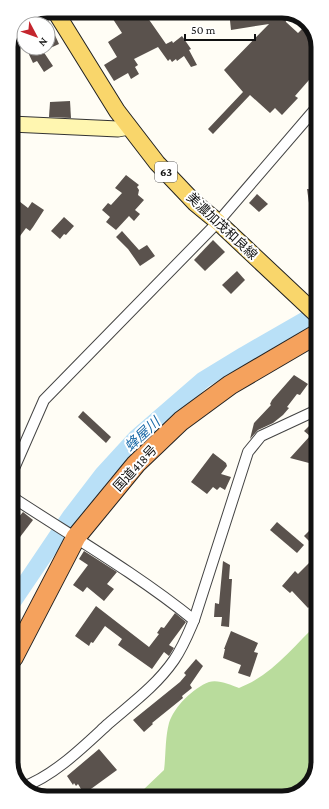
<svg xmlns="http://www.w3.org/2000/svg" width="329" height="809" font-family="'Crimson Pro','Noto Sans JP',serif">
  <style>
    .forest { fill: #b9dc9c }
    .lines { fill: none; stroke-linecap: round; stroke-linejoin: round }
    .river { stroke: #b9e0f7; stroke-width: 17 }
    .building { fill: #5a524d }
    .street-casing { stroke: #444; stroke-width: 12 }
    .secondary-casing { stroke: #333; stroke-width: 17 }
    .primary-casing { stroke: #222; stroke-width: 18 }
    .highway-casing { stroke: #222; stroke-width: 21 }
    .street { stroke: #fff; stroke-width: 10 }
    .secondary { stroke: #fff6b0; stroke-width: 15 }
    .primary { stroke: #f9d66b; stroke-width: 16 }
    .highway { stroke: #f5a25d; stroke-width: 19 }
    .labels { text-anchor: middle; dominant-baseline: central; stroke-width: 4; stroke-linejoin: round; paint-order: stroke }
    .shield { fill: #fff; stroke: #585858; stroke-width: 1 }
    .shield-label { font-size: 12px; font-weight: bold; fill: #111 }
    .street-label { font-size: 13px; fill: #111; stroke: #fff }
    .water-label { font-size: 14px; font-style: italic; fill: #1768a6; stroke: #fff }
    .rim { fill: none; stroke: #111; stroke-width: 5 }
  </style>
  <rect width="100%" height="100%" fill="#fffdf5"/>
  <path class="forest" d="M318,623V762L311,784L293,796L125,797L142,791L164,770C166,755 165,738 169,723C174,707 193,688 209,682C218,679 231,685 239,688C271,676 294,646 318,623Z"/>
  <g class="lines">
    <path class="river" d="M12,603L70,517L103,474L136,438L203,380L244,355L317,313"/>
  </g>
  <g class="building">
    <path d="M118,11H143L166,44L172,41L173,43L182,36L191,49L189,50L197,65L191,67L184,56L177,61L176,59L172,62L170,59L168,61L158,47L134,59L138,65L135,67L139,74L131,79L128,73L114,81L104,65L117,57L108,42L122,33L111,16Z"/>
    <path d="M229,11H284L286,22L298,33L307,24L316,36V72L295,96L298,98L282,115L275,108L270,113L250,95L213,134L208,129L243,92L224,70L269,24L231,30Z"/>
    <path d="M48,20L59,44L48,49Z"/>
    <path d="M17,31L23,47L11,52V45Z"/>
    <path d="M26,48H41L53,66L44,72L37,61L33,63Z"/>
    <path d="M70,101L71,118L49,117L50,102Z"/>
    <path d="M126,175L139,185L137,187L139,190L138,195L144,200L135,210L140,214L134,221L129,216L116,230L106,222L110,217L102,210L108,203L111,205L122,193L115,188Z"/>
    <path d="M307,189L317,190V202L313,206L309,203Z"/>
    <path d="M257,194L268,204L259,212L249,203Z"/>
    <path d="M15,198L28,208L32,202L44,210L33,227L30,231L26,228L20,236L12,229L11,203Z"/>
    <path d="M64,217L74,226L66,235L64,234L60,239L51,231Z"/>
    <path d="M122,231L139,250L147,245L155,256L140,266L128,249L116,237Z"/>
    <path d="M213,240L225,252L205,271L194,260Z"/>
    <path d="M237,271L245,280L231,294L222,285Z"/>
    <path d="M294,375L308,384L300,395L297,394L287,407L289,408L283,415L273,423L258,430L250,439L254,423L271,405L270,404L272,400Z"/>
    <path d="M83,411L111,437L106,443L78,417Z"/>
    <path d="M313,422L317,426V457L313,453L309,463L290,458L310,436L304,431Z"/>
    <path d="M213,453L226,463L227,466L221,474L231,477L225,490L220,487L217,490L213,487L207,494L191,482Z"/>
    <path d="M23,512L33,520L17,541L12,538V525Z"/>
    <path d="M277,522L304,545L297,553L270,530Z"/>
    <path d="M317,523V549L304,536Z"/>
    <path d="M84,551L117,572L107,584L114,589L104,601L87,587L83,592L73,585L88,565L79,559Z"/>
    <path d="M317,555L318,599L308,608L292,591L290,593L282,586L295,571L298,574Z"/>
    <path d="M223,561L230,565L229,579H232L229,627L221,626L222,617H214L215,603L219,604Z"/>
    <path d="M96,606L149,647L159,634L157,633L161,627L164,628L175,613L186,622L169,645L174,648L169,656L164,652L152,669L118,645L122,639L105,626L93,643L91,642L89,646L75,636Z"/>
    <path d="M231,631L258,643L254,652L258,653L250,677L238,673L241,665L223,658L225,649H224Z"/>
    <path d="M196,659L203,666L190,685L192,688L182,696L183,698L152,723L153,724L144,732L133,720L180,682L186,675L184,673Z"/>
    <path d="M99,749L117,770L84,794L78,784L76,786L74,783L73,785L67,776Z"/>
  </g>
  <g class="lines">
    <defs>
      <g id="street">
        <path d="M12,473L44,400L218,222L316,108"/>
        <path d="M12,497C73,537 137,574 194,620"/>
        <path d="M23,787C55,775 83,747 108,724C131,704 156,686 174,660C183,647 188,634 194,620L248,452L261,436L317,410"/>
      </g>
      <path id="secondary" d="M11,124L118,129L129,127"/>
      <path id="primary" d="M55,11L117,111L157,163L195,203L218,222L317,315"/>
      <path id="highway" d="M13,658L76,537L136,464L181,421L230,385L317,334"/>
    </defs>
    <use href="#street" class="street-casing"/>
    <use href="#secondary" class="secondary-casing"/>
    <use href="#primary" class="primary-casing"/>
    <use href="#highway" class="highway-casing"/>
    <use href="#street" class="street"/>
    <use href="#secondary" class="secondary"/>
    <use href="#primary" class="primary"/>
    <use href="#highway" class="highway"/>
  </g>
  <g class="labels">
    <rect class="shield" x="155" y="162" width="22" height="20" rx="3"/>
    <g class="shield-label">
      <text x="166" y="172">63</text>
    </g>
    <g class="street-label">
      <text transform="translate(222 226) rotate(43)">美濃加茂和良線</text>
      <text transform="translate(135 468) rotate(-47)">国道418号</text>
    </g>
    <g class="water-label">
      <text transform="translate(142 434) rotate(-43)">蜂屋川</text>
    </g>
  </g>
  <path d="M0 0H329V809H0ZM47 18H282A29 29 0 0 1 311 47V762A29 29 0 0 1 282 791H47A29 29 0 0 1 18 762V47A29 29 0 0 1 47 18Z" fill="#fff" fill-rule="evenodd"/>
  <path class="rim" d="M47 18H282A29 29 0 0 1 311 47V762A29 29 0 0 1 282 791H47A29 29 0 0 1 18 762V47A29 29 0 0 1 47 18Z"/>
  <g transform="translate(36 36) rotate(131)"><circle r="19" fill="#ffffff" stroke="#a0a0a0"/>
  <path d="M0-3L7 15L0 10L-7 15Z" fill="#c4262e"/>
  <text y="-6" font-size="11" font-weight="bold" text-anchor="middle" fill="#111111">N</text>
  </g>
  <path d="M185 34v6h70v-6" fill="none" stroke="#111111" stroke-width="2"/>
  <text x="191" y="34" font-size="12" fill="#111111" stroke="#ffffff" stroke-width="3" paint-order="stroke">50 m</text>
</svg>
